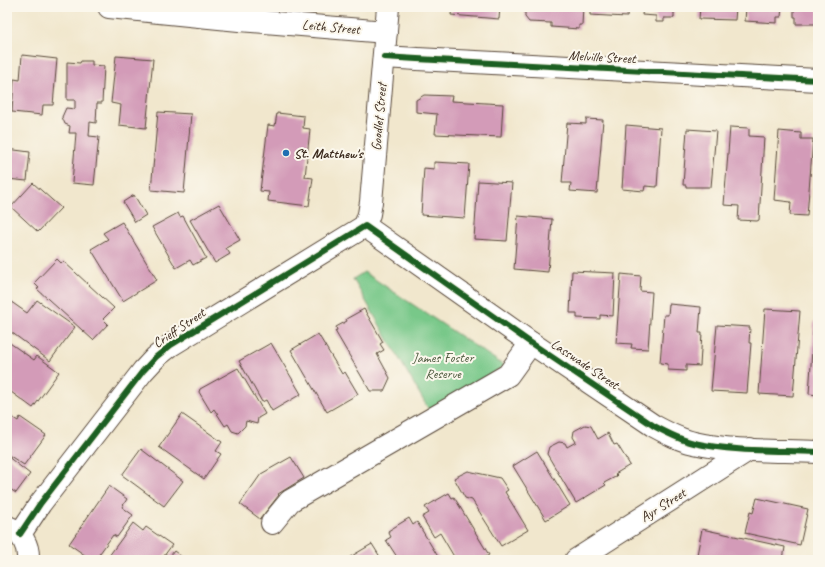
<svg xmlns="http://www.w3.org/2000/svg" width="825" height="567" font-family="Caveat,sans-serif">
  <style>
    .green { fill: #78c889; stroke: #5a7954 }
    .building { fill: #d39bb8 }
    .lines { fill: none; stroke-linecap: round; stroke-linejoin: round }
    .minor-casing { stroke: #564638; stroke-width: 24 }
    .minor { stroke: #fff; stroke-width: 22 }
    .cycleway-casing { stroke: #fbf7ec; stroke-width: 8 }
    .cycleway { stroke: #1b5e20; stroke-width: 6 }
    .poi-dot { fill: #1f6fb2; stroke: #fbf7ec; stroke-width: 1.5 }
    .labels { text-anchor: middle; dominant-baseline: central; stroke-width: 4; stroke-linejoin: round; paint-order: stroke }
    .street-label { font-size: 14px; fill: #3b2a1e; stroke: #fbf7ec }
    .poi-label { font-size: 14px; font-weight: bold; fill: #3b2a1e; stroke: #fbf7ec; text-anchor: start }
    .park-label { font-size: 14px; fill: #4d593e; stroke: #fbf7ec }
  </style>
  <rect width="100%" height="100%" fill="#fbf7ec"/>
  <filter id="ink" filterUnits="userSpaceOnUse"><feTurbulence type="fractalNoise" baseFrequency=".025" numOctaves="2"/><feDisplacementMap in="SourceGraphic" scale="8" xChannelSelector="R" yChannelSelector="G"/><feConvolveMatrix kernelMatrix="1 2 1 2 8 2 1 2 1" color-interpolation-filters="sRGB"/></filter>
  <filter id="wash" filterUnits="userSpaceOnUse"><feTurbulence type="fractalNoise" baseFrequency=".012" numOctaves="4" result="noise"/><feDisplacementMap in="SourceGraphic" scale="16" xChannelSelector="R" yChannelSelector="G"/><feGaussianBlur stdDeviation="0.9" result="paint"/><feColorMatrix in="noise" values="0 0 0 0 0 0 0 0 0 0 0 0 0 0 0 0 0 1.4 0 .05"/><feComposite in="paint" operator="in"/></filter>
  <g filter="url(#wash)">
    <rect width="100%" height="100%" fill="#f1e7cd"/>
    <path class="green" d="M364,272L505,366L429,410L353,279Z"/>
    <g id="blocks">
      <g class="building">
        <path d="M452,7H500L499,19L451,15Z"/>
        <path d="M525,7H583L582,25H579V29L551,27V23L529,22L525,17Z"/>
        <path d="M590,7H630V8H628L627,17L590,15Z"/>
        <path d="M643,7H676V8H674V18H664V22H656V16L642,15Z"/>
        <path d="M700,7H736L735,20L699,19Z"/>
        <path d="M746,7H782L781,17H777V23L745,21Z"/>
        <path d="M794,7H818V24H796V17H794Z"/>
        <path d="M7,53H9L8,63H7Z"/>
        <path d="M22,55L57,59L53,105H43L42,115L12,112L14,79L20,80Z"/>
        <path d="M116,56L153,59L146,128L119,125L121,105L111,103Z"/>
        <path d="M81,61H92V65L104,66L102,103H97L96,123L90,122L89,136L99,137L94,185L72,183L76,133H69L70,126L65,124L62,117L66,108L75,109V100H67V62L80,63Z"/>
        <path d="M424,95L452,96L451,101L503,104L501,137L435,134L437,114L416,112V100Z"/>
        <path d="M158,112L191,114L184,193L151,190Z"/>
        <path d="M277,113L304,116L303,128L310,129L305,177L313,178L309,206L268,201L269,192L260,191L268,125L275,126Z"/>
        <path d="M586,119L603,120L597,193L570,191L571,183H562L567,123L586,124Z"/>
        <path d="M626,125L661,128L657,187L645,186L644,191L622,189Z"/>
        <path d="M730,127L749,128V136L764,137L759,220L757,221L738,220L739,206L724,205Z"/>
        <path d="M687,129L716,131L711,187H686V185H683Z"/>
        <path d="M779,131L801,133V139H813L807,216L790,215L791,202L774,200Z"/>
        <path d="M7,149L30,152L27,181L7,179Z"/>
        <path d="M434,162L469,164L465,218L421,215L424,168L434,169Z"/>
        <path d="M478,181L512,183L507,241L474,239Z"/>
        <path d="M33,183L61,208L38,232L11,207Z"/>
        <path d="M134,195L146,215L135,222L123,202Z"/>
        <path d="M219,204L240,240L226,248L230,254L215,263L190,220Z"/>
        <path d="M178,213L180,217L183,216L206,258L193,265L190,260L176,268L152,227Z"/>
        <path d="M518,216L552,219L548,272L514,269Z"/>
        <path d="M122,222L157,280L123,301L91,249L108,239L103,233Z"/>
        <path d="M57,259L61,263L63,261L114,308L103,319L108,324L93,340L37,289L39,288L34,283Z"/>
        <path d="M572,271L615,273L613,316L600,315V319L577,318V313H570Z"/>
        <path d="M621,274L641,276L640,291L652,292L648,349L631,348L632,344L616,343Z"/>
        <path d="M7,299L27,313L37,300L75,327L50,361L7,329Z"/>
        <path d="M669,304L701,307L699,333H702L700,366L686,365V371L668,370V364L660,363L664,315H668Z"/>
        <path d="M364,309L383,342L380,344L384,350L377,354L390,378L384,391H370L335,331L337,330L336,327L347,321L346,319Z"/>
        <path d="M765,309L800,311L793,396L759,394Z"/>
        <path d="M814,321H818V395L809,394Z"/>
        <path d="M717,325L750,327L749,343H751L747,393L711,391Z"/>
        <path d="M318,334L342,374L345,372L358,394L327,412L291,350Z"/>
        <path d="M7,341L34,360L37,356L59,372L33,408L7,389Z"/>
        <path d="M271,343L301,394L272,411L266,400L262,402L239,361Z"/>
        <path d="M238,368L265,414L258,418L257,424L246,421L245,426L238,433L232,431L228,424L225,426L214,409L211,412L199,392L200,389Z"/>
        <path d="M7,414L18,421L20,417L46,435L24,465L7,454Z"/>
        <path d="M182,414L222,442L216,451L221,454L204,479L159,447Z"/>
        <path d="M585,425L591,426L598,439L608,433L614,445L617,444L630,465L615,474L617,476L604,483L606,485L576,503L547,454L549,447L559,442L565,443L567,447L576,442L573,437L574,431Z"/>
        <path d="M141,449L183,481L164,506L122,475Z"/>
        <path d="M537,451L570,505L546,520L513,466Z"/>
        <path d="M7,456L30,474L16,493L7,487Z"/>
        <path d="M291,457L304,478L278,494L279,495L260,519L240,504L261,474Z"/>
        <path d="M468,471L500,478L508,490L505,492L528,530L501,546L472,500L465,498L454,478Z"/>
        <path d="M109,486L127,499L122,507L133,515L117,537L113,535L95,560H92L69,544Z"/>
        <path d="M449,493L452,498L454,497L489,555L480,560H456L440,533L434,537L422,517L429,513L425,507Z"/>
        <path d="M757,498L808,509L800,545L745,533L750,512L753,513Z"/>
        <path d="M409,518L413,525L417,522L440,560H399L386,540L391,537L388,531Z"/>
        <path d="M133,523L143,531L146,527L172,545L161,560H106Z"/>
        <path d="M702,529L785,547L783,560H696Z"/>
        <path d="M372,544L382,560H345Z"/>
        <path d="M174,551L186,560H167Z"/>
      </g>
    </g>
  </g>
  <g filter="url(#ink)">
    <use href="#blocks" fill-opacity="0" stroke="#564638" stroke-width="1"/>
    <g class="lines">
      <defs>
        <g id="minor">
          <path d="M109,7L239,20L386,32"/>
          <path d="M384,57L417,59L818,80"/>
          <path d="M365,226L531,343L654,426C667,433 680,440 694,443C734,452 777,450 818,452"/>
          <path d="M365,226L369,214L371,202L388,7"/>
          <path d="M272,523L290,501L508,375L531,343"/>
          <path d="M8,527C22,532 29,546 28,560"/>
          <path d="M20,534L40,504L143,371L156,357L171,345L365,226"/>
          <path d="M576,560L750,449"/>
        </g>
      </defs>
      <use href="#minor" class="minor-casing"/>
      <use href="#minor" class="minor"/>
      <defs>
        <g id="cycleway">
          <path d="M384,57L417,59L818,80"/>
          <path d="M20,534L40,504L143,371L156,357L171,345L365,226L531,343L654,426C667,433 680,440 694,443C734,452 777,450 818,452"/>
        </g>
      </defs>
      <use href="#cycleway" class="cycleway-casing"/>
      <use href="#cycleway" class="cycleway"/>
    </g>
  </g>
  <circle class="poi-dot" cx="286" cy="153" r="4"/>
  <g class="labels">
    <g class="street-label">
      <text transform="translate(331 27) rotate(5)">Leith Street</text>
      <text transform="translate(602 57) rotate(3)">Melville Street</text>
      <text transform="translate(379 117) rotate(-85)">Goodlet Street</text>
      <text transform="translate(179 328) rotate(-34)">Crieff Street</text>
      <text transform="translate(585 364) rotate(34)">Lasswade Street</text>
      <text transform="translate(663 505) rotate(-32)">Ayr Street</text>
    </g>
    <g class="poi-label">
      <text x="294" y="153">St. Matthew's</text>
    </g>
    <g class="park-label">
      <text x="443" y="357">James Foster<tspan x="443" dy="16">Reserve</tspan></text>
    </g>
  </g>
  <rect width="825" height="567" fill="none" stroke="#fbf7ec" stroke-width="24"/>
</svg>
